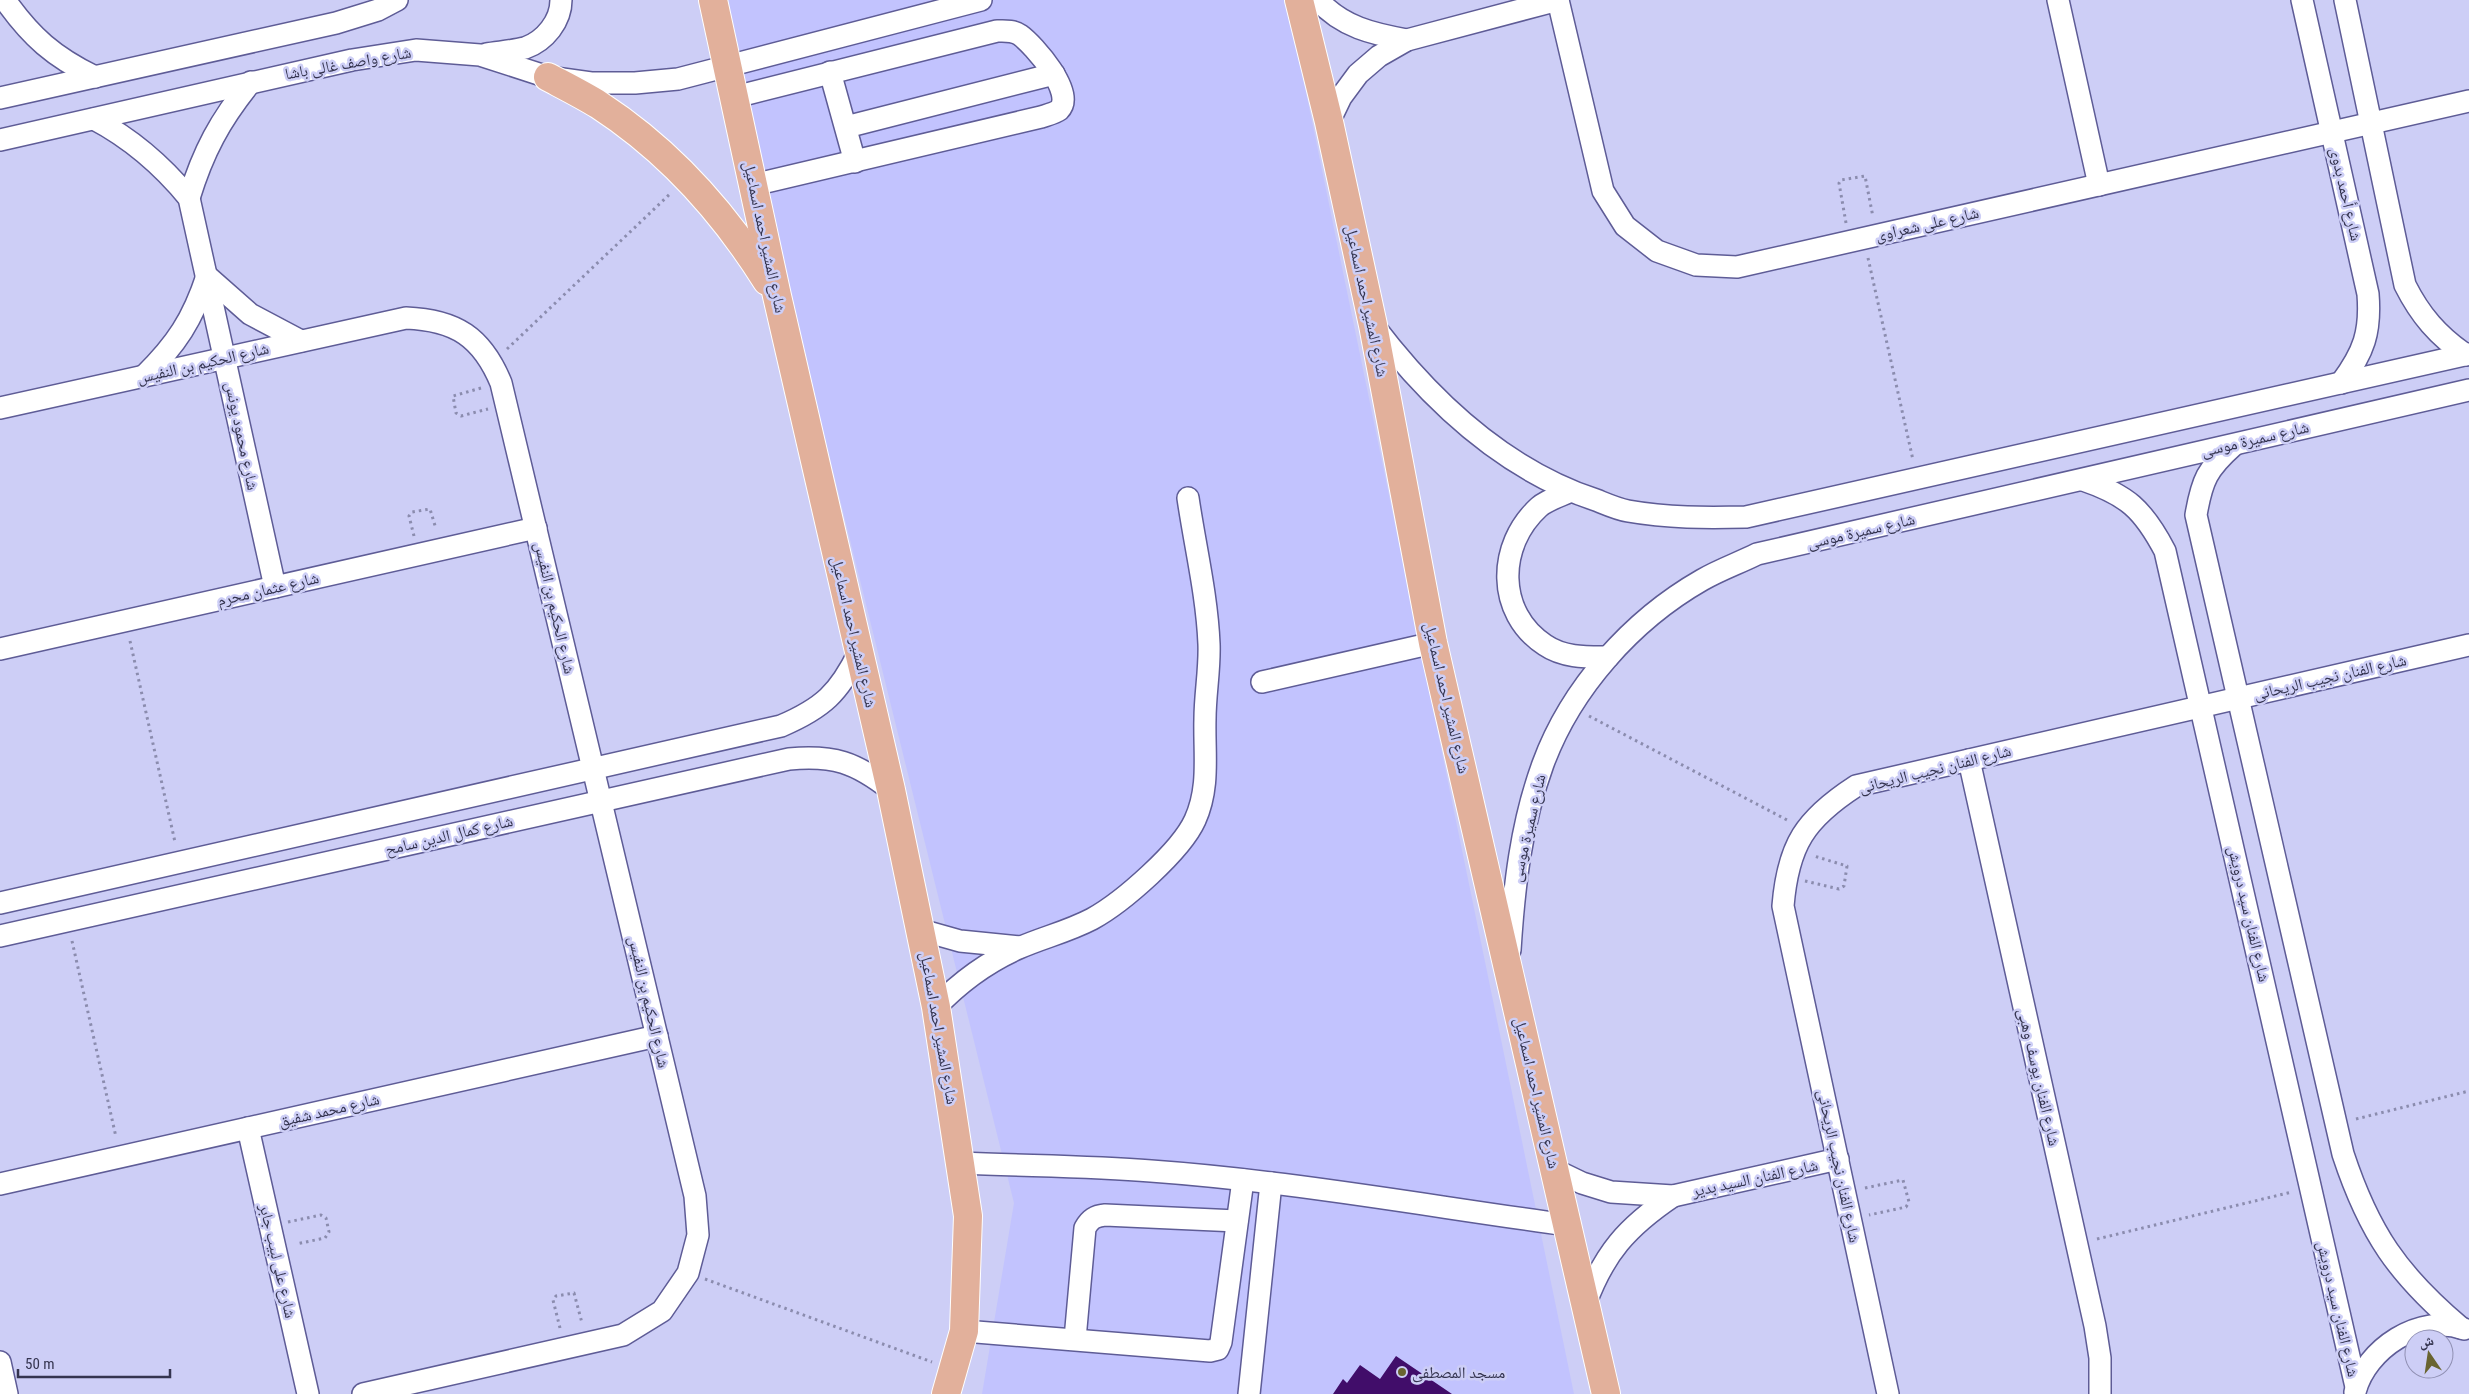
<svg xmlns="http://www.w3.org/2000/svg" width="2469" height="1394" font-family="'Roboto Condensed','Noto Naskh Arabic',sans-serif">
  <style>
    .built { fill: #c2c3fe }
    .building { fill: #410d6a }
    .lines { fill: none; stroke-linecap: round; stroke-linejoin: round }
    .minor-casing { stroke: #5e5c96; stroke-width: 24 }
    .major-casing { stroke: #fff; stroke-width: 30 }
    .path { stroke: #8b8cae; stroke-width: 3; stroke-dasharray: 2.5 4; stroke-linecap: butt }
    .minor { stroke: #fff; stroke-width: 21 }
    .major { stroke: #e2b09b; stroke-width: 28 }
    .poi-dot { fill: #696430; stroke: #cdcef6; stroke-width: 2 }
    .labels { text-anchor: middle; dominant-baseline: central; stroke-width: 5; stroke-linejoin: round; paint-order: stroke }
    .street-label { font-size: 16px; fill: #34344f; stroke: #cdcef6 }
    .poi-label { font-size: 16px; fill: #34344f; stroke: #cdcef6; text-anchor: start }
  </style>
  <rect width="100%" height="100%" fill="#cdcef6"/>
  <path class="built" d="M725,0H1287L1574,1394H982L1014,1203L773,228Z"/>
  <path class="building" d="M1396,1356L1452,1394H1333L1343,1379L1347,1383L1360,1365L1380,1379Z"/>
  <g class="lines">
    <defs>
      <g id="minor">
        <path d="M5,0C31,37 54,57 95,77"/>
        <path d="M1318,0C1342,27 1373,34 1407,40"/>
        <path d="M1558,0L1603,191L1625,226L1657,251L1696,265L1737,267L2469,101"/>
        <path d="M2058,0L2099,185"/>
        <path d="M2302,0L2368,294C2371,332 2364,352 2341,383"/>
        <path d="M2345,0L2405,285C2420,315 2438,336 2466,355"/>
        <path d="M486,54C498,52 513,51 525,48C545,41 561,21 561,0"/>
        <path d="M830,72L855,162"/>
        <path d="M735,97L997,31C1004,31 1013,30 1020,35C1034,45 1076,93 1059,110C1055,113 1047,115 1041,117L753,185"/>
        <path d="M0,98L336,23L378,10L397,0"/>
        <path d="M94,119C132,139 161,164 189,198L275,587"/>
        <path d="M1329,122L1341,97L1358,74L1379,56L1407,40L1558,0"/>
        <path d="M846,127L1054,74"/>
        <path d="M0,140L352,60L416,50L480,55L548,77L591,83H635L678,79L981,0"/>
        <path d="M189,198C203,152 220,120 251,82"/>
        <path d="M1374,326C1431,401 1505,470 1596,500C1606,504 1617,509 1628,511C1668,518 1706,518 1746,517L2469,354"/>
        <path d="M144,376C176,345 193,319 207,276L250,314L301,341"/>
        <path d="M0,408L406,318C456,320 482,337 501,383L695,1196L698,1235L688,1273L662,1311L623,1335L363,1394"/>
        <path d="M2234,445C2207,469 2202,480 2196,515L2343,1154C2369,1233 2398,1275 2461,1328"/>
        <path d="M2083,480C2127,495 2143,509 2165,551L2356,1387"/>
        <path d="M1569,492C1560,496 1547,500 1539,507C1497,545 1496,613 1545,645C1564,658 1587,657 1608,657"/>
        <path d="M0,649L536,528"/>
        <path d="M1262,682L1433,643"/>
        <path d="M1969,760L2095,1326L2100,1358V1394"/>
        <path d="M0,903L781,726C823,708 839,693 859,652"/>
        <path d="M921,930L960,941L1020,947"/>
        <path d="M0,936L789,759C834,755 855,762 891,790"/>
        <path d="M1510,950C1514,887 1521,824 1543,764C1571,688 1632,620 1702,580C1719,570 1739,563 1757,554L2469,390"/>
        <path d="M936,1007C960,982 987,962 1019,948C1044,937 1067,932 1092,919C1123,902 1181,851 1195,820C1210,787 1204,754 1205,719C1205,694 1210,669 1209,644C1207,595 1195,546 1188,498"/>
        <path d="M248,1128L308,1394"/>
        <path d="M962,1163C1025,1166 1088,1166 1151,1171C1290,1181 1428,1206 1567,1225"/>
        <path d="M1555,1170L1582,1183L1611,1192L1673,1196L1838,1159"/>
        <path d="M0,1184L657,1036"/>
        <path d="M1585,1305C1604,1253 1627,1227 1673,1196"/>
        <path d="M964,1331L1210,1351L1218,1349L1221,1342L1243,1180"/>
        <path d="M1075,1339L1085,1228C1090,1219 1095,1216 1105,1215L1237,1221"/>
        <path d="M0,1362L7,1394"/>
        <path d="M2355,1392C2366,1349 2420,1313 2464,1329"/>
        <path d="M1249,1394L1271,1183"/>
        <path d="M1888,1394L1783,906C1788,845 1805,819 1856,786L2469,645"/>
      </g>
      <g id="major">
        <path d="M713,0L777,296L891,790L936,1007L968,1216L964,1331L946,1394"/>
        <path d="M1299,0L1329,122L1373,325L1433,643L1606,1394"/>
        <path d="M548,77C565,86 583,95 599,105C668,150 723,211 767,281"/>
      </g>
    </defs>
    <use href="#minor" class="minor-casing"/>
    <use href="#major" class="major-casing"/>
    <g class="path">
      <path d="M1846,223L1839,183L1841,180L1865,176L1873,217"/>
      <path d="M1868,258L1913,460"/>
      <path d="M507,349L671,193"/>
      <path d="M481,388L453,396L456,413L461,416L488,409"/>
      <path d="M414,536L409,516L412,512L430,509L436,529"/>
      <path d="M130,641L175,842"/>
      <path d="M1589,716L1789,821"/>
      <path d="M1805,881L1839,889L1844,886L1847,866L1814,856"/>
      <path d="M72,941L116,1137"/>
      <path d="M2356,1119L2469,1091"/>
      <path d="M1865,1188L1903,1180L1909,1202L1906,1207L1869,1215"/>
      <path d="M288,1222L321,1215L326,1218L329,1232L325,1238L296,1244"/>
      <path d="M2097,1239L2292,1192"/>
      <path d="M705,1279L932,1362"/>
      <path d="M560,1328L553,1300L556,1296L574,1293L582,1323"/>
    </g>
    <use href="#minor" class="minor"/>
    <use href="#major" class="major"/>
  </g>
  <circle class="poi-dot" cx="1402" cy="1372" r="5"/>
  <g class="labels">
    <g class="street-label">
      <text transform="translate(348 63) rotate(-10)">شارع واصف غالى باشا</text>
      <text transform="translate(2346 194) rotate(77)">شارع أحمد بدوى</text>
      <text transform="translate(1927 224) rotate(-13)">شارع على شعراوى</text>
      <text transform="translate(765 237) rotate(78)">شارع المشير احمد اسماعيل</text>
      <text transform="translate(1367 301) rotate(78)">شارع المشير احمد اسماعيل</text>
      <text transform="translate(203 363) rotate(-13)">شارع الحكيم بن النفيس</text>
      <text transform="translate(242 436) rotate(78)">شارع محمود يونس</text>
      <text transform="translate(2255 439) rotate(-13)">شارع سميرة موسى</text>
      <text transform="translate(1861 531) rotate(-13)">شارع سميرة موسى</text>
      <text transform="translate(268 589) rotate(-13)">شارع عثمان محرم</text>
      <text transform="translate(555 608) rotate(77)">شارع الحكيم بن النفيس</text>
      <text transform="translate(854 632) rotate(77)">شارع المشير احمد اسماعيل</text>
      <text transform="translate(2330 677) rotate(-13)">شارع الفنان نجيب الريحانى</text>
      <text transform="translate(1447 698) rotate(77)">شارع المشير احمد اسماعيل</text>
      <text transform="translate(1935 769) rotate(-14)">شارع الفنان نجيب الريحانى</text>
      <text transform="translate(1528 828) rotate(-77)">شارع سميرة موسى</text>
      <text transform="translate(449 835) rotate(-13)">شارع كمال الدين سامح</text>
      <text transform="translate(2249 914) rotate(77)">شارع الفنان سيد درويش</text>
      <text transform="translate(649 1002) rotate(77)">شارع الحكيم بن النفيس</text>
      <text transform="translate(939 1028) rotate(80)">شارع المشير احمد اسماعيل</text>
      <text transform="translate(2039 1077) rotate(77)">شارع الفنان يوسف وهبى</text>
      <text transform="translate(1537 1093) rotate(77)">شارع المشير احمد اسماعيل</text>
      <text transform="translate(329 1110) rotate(-13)">شارع محمد شفيق</text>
      <text transform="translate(1839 1166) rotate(78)">شارع الفنان نجيب الريحانى</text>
      <text transform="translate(1755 1178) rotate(-12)">شارع الفنان السيد بدير</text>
      <text transform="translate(278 1261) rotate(77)">شارع على لبيب جابر</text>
      <text transform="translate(2338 1309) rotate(77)">شارع الفنان سيد درويش</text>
    </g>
    <g class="poi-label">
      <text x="1412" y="1372">مسجد المصطفى</text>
    </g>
  </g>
  <g transform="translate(2429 1354) rotate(347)"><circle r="24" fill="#cdcef6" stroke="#9090b3"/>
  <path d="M0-4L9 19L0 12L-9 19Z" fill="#696430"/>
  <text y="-8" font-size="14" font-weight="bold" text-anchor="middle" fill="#34344f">ش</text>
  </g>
  <path d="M18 1369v8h152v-8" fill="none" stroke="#34344f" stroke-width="2.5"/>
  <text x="25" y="1369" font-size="15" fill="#34344f" stroke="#cdcef6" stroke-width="4" paint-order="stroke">50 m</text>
</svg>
